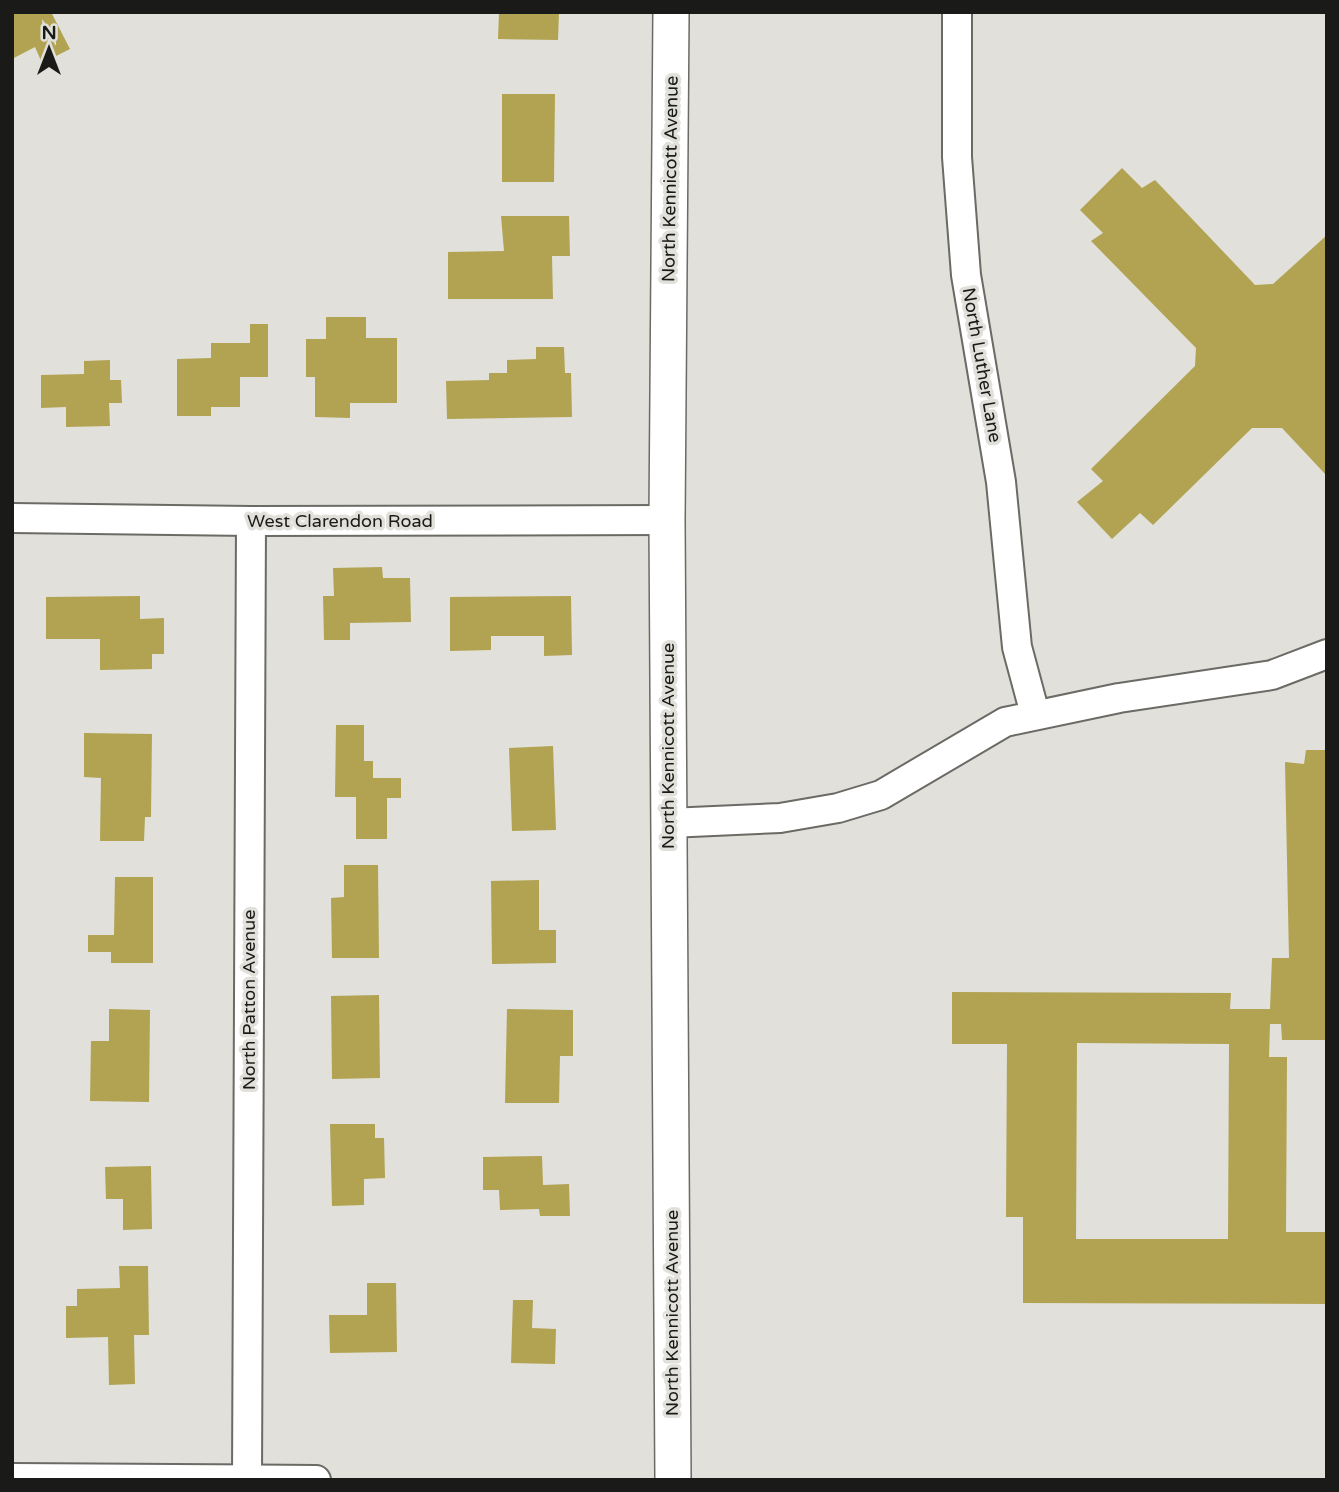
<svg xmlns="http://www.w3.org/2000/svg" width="1339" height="1492" font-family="'Varela Round',sans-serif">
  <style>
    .building { fill: #b1a352; fill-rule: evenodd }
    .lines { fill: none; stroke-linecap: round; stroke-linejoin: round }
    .minor-casing { stroke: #6b6a65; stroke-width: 32 }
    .tertiary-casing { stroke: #6b6a65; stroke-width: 38 }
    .minor { stroke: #fff; stroke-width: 28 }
    .tertiary { stroke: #fff; stroke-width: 35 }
    .labels { text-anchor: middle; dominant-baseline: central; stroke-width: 7; stroke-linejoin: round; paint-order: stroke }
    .street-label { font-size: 18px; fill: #1a1a18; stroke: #e1e0da }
  </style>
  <rect width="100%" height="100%" fill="#e1e0da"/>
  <g class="building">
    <path d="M12,12H51L70,49L42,63L35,47L12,59Z"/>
    <path d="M499,12H559L558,40L498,39Z"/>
    <path d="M502,94H555L554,182H502Z"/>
    <path d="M1122,168L1142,188L1155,180L1255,285L1273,284L1327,235V476L1282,428H1252L1153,525L1140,513L1112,539L1077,502L1103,481L1091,469L1195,366L1196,348L1091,241L1103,233L1080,210Z"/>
    <path d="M501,216H569L570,256H552L553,299H448V252L504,251Z"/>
    <path d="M326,317H366V338H397V403H350V418L315,417V377H306V339H326Z"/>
    <path d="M250,324H268V377H240V407H211V416H177V359L211,358V343H250Z"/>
    <path d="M536,347H564L565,373H571L572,417L447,419L446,381L489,380V373H507V360L536,359Z"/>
    <path d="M110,360V380H121L122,403H109L110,426L66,427V407L41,408V375L84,374V361Z"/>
    <path d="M382,567L383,578H410L411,622L350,623V640H324L323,596H334L333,568Z"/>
    <path d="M140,596V619L164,618V654H152V669L100,670V639H46V597Z"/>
    <path d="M571,596L572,655L544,656V636H491V650L450,651V597Z"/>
    <path d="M336,725H364V761H373V778H401V798H387V839H356V797H335Z"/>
    <path d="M84,733L152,734L151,817H145L144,841H100L101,778L84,777Z"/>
    <path d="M553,746L556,830L512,831L509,748Z"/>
    <path d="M1306,750H1327V1040H1282L1281,1024H1270L1269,1057H1287L1286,1232H1327V1304L1023,1303V1217H1006L1007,1044H952V992L1231,993L1230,1009H1270L1272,958H1289L1285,762L1304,764ZM1077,1043L1229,1044L1228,1239H1076Z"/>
    <path d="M344,865H378L379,958H332L331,898L344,897Z"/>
    <path d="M115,877H153V963H111V952H88V935H114Z"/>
    <path d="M539,880V930H556V963L492,964L491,881Z"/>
    <path d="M379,995L380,1078L332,1079L331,996Z"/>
    <path d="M109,1009L150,1010L149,1102L90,1101L91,1041H109Z"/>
    <path d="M507,1009L573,1010V1056H560L559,1103H505Z"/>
    <path d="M330,1124H375V1138H384L385,1178L364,1179V1205L332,1206Z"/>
    <path d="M542,1156L543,1185L569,1184L570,1216H540L539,1209L500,1210L499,1190H483V1157Z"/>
    <path d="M151,1166L152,1229L123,1230V1199H106L105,1167Z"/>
    <path d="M119,1266H148L149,1335H134L135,1384L109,1385L108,1337L66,1338V1306H77V1289L120,1288Z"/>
    <path d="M367,1283H396L397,1352L330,1353L329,1315H367Z"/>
    <path d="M513,1300H533L532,1328L556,1329L555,1364L511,1363Z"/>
  </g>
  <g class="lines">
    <defs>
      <g id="minor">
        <path d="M957,12V157L966,275L1001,482L1017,647L1035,714"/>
        <path d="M12,518L251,521L667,520"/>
        <path d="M669,823L780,818L838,808L881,795L1005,722L1119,698L1272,675L1327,654"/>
        <path d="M12,1478L316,1480"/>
        <path d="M247,1480L251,521"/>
      </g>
      <path id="tertiary" d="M671,12L667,520L673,1480"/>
    </defs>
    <use href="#minor" class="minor-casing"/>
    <use href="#tertiary" class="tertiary-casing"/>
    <use href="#minor" class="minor"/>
    <use href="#tertiary" class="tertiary"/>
  </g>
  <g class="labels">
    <g class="street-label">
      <text transform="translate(670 179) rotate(-89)">North Kennicott Avenue</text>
      <text transform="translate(982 365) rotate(80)">North Luther Lane</text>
      <text x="340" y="521">West Clarendon Road</text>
      <text transform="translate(668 746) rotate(-90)">North Kennicott Avenue</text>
      <text transform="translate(249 1000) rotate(-90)">North Patton Avenue</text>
      <text transform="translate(672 1313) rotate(-90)">North Kennicott Avenue</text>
    </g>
  </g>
  <rect width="1339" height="1492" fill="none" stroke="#1a1a18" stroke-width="28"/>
  <g transform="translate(49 49)" stroke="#e1e0da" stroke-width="5" paint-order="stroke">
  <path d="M0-5L12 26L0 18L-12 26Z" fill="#1a1a18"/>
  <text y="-10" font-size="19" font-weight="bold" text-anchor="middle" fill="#1a1a18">N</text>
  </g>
</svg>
